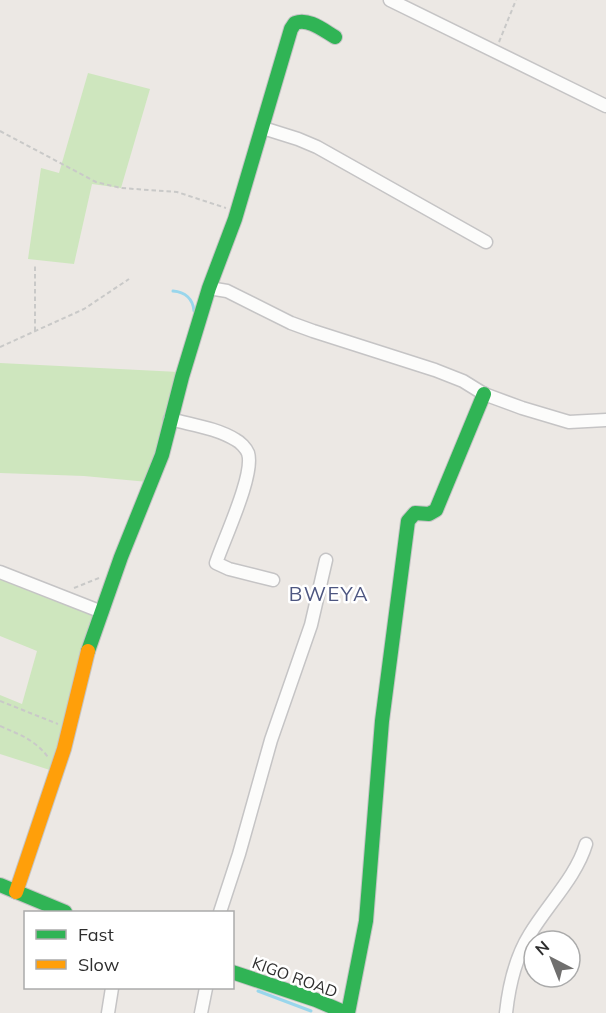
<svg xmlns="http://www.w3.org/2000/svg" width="606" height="1013" font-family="Mulish,sans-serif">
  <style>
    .green { fill: #cee6be }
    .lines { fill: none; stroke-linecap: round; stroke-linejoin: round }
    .stream { stroke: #99d6ec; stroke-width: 3 }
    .street-casing { stroke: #c5c4c5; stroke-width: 15 }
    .fast-casing { stroke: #c5c4c5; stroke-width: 16 }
    .slow-casing { stroke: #c5c4c5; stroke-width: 16 }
    .path { stroke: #c9c9c8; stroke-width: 2; stroke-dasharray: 4.5 3; stroke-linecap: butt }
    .street { stroke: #fcfcfb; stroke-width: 12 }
    .fast { stroke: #30b455; stroke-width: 14 }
    .slow { stroke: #ff9f0a; stroke-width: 14 }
    .labels { text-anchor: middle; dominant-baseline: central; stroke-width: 5; stroke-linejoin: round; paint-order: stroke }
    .street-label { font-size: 16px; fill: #2e2e2e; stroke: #fff }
    .quarter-label { font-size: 20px; letter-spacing: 1.5px; fill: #4d5680; stroke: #fff }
  </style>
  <rect width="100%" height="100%" fill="#ece8e4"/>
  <g class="green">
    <path d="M88,73L150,89L121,188L92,184L74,264L28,259L41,168L59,173Z"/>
    <path d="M0,363L179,372L148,482L84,476L0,473Z"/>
    <path d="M0,578L89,612L95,619L53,771L0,754V695L22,704L37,651L0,636Z"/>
  </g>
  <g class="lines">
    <g class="stream">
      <path d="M173,291C185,292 193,299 194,311"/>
      <path d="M258,991L311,1011"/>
    </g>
    <defs>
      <g id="street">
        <path d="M390,0L606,106"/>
        <path d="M263,128L298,139L317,147L486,242"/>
        <path d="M209,288L227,291L291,323L313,331L435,370L463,381L484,394L522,408L569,422L606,420"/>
        <path d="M170,419C192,425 217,428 236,440C240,442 246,448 248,453C255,474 224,539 216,563L229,569L273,580"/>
        <path d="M0,572L102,612"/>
        <path d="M220,912L239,854L271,740L311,625L326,560"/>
        <path d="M108,1013L112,988"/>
        <path d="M201,1013L206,988"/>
        <path d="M506,1013C509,985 515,958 530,934C548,904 576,877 586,844"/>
      </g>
      <g id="fast">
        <path d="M88,651L121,557L162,455L182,377L209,288L235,219L291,29L295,23C309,18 323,30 335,37"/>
        <path d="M0,885L65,912"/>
        <path d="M232,972L316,1000L346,1013"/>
        <path d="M348,1013L366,921L382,721L408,521L415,513L429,514L436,510L484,394"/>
      </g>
      <path id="slow" d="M16,892L64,749L88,651"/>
    </defs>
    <use href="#street" class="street-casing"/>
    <use href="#fast" class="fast-casing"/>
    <use href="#slow" class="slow-casing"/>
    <g class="path">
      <path d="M499,42L516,0"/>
      <path d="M0,131L96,182L121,188L177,192L226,208"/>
      <path d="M35,331V266"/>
      <path d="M0,347L84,309L129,279"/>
      <path d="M74,588L99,578"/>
      <path d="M0,701L58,724"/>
      <path d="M0,726C20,735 34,739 48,757"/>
    </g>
    <use href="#street" class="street"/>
    <use href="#fast" class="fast"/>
    <use href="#slow" class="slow"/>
  </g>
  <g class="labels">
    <g class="street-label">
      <text transform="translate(295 977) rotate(20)">KIGO ROAD</text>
    </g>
    <g class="quarter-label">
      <text x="329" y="593">BWEYA</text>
    </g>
  </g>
  <rect x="24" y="911" width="210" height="78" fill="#ffffff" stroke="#ababab" stroke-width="1.5"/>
  <rect x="36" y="930" width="30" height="9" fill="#30b455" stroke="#ababab" stroke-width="1.5"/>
  <text x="78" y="941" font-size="18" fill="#2e2e2e">Fast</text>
  <rect x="36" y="960" width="30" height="9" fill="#ff9f0a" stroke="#ababab" stroke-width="1.5"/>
  <text x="78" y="971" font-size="18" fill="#2e2e2e">Slow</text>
  <g transform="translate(552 959) rotate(318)"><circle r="28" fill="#ffffff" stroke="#ababab" stroke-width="1.5"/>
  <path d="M0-4.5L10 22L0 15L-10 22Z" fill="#706f6e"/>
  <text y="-9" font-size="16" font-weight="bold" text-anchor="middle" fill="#2e2e2e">N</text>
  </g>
</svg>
